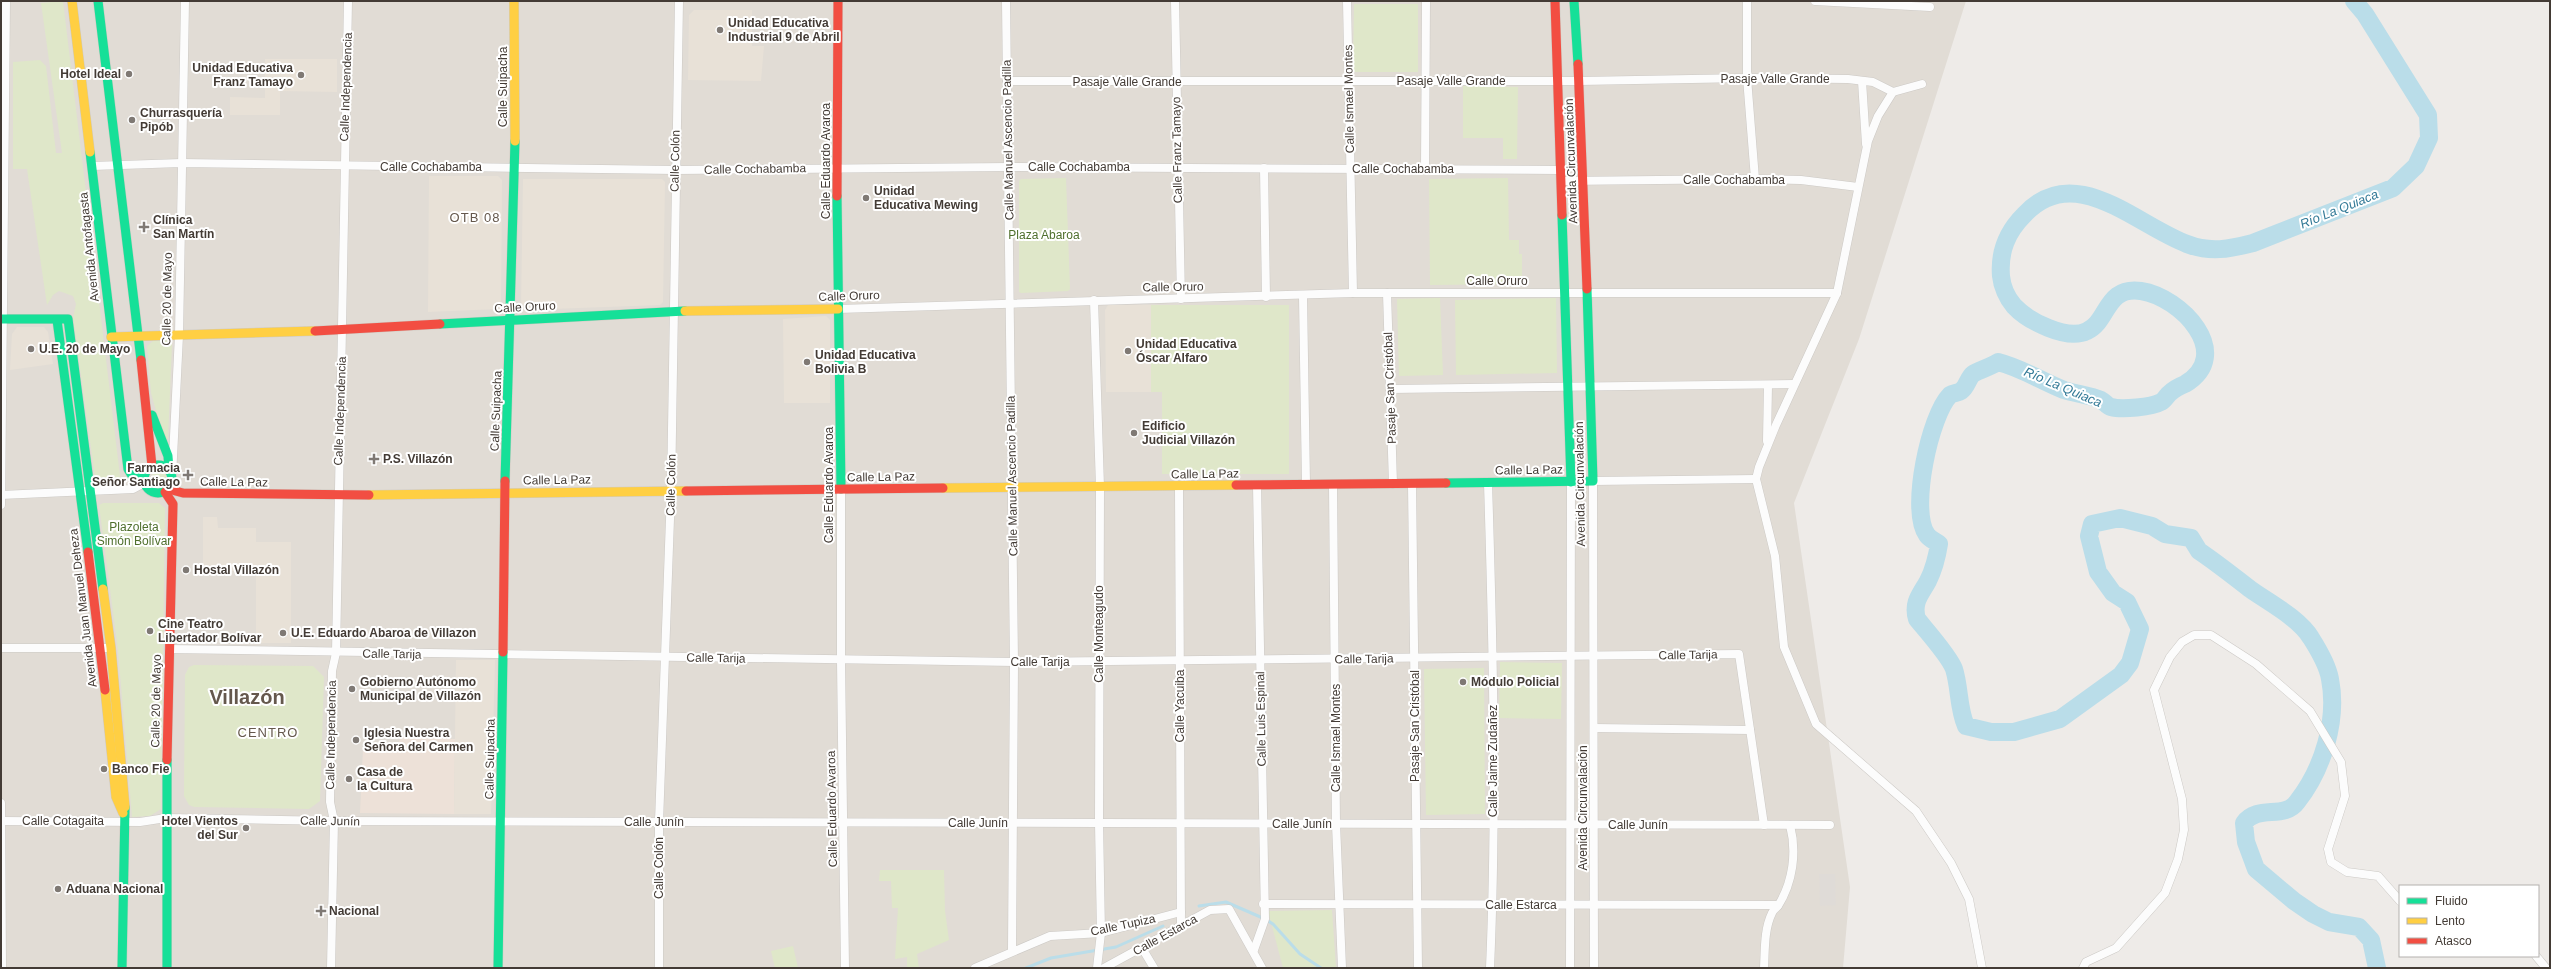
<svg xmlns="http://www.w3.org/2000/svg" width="2551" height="969" font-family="Helvetica,sans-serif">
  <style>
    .residential { fill: #e1dcd5 }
    .commercial { fill: #ede1d8 }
    .industrial { fill: #dfdbd7 }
    .education { fill: #e8e1d7 }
    .green { fill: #dfe7c9 }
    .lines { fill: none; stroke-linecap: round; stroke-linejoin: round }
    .stream { stroke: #badde9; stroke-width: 3 }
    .river { stroke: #badde9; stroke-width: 18 }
    .street-casing { stroke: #ccc9c5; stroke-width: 9 }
    .fast-casing { stroke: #cfcac2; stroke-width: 10 }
    .slow-casing { stroke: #cfcac2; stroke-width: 10 }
    .jam-casing { stroke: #cfcac2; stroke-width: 10 }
    .street { stroke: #fcfcfc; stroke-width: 8 }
    .fast { stroke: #16e098; stroke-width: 9 }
    .slow { stroke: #ffcf43; stroke-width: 9 }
    .jam { stroke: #f24e42; stroke-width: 9 }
    .poi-dot { fill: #7f7974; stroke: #fff; stroke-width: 1.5 }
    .labels { text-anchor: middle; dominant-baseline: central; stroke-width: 4; stroke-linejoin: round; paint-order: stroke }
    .poi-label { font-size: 12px; font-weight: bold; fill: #433b35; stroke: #fff; text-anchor: start }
    .street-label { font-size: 12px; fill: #433b35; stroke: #fff }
    .park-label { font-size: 12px; fill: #4f6f2d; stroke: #fff }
    .water-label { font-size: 13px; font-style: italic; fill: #337a97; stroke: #fff }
    .neighbourhood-label { font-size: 13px; letter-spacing: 1px; fill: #65584d; stroke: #fff }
    .town-label { font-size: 20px; font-weight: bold; fill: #65584d; stroke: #fff }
  </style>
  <rect width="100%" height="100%" fill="#eeebe8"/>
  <path class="residential" d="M1,1H1966L1859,339L1794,503L1850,887L1843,968H1Z"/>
  <path class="commercial" d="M401,737L455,739L454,814L360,813L363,749H396Z"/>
  <path class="industrial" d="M1819,874H1835L1836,905L1820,906Z"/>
  <g class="education">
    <path d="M694,10H752V46H764L761,81L688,80L689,15Z"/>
    <path d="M265,59H337V92L280,91V115H230V97L265,98Z"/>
    <path d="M429,176H498L502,180L501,306L498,309L428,312Z"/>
    <path d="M523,179H662L665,182L663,302L660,305L524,310L521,308Z"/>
    <path d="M1108,305H1151V392H1106L1105,310Z"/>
    <path d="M826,316L830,320V403H784L783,319Z"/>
    <path d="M17,327H44L48,332L53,364L10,370L12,334Z"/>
    <path d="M203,517H217L218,528H256V542H291V643H256V571H203Z"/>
    <path d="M456,660H495L491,814H454Z"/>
  </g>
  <g class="green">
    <path d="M63,1L121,484H96L73,318L76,304L73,296L59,291L53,295L47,305L27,169H13V62L40,60L46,66L56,153H62L41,3Z"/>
    <path d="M1354,4H1418V72H1353Z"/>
    <path d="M1463,86L1518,87L1517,159H1503V138H1463Z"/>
    <path d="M1066,178L1070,289L1068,291L1021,293L1019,292V181L1021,179Z"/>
    <path d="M1508,178L1509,240H1519V254H1522V284L1430,285L1429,179Z"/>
    <path d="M1440,298L1443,375L1399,376L1397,299Z"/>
    <path d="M1556,298L1557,373L1456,375L1455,300Z"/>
    <path d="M1151,305H1289V474H1162V392H1151Z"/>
    <path d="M167,340L172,344L168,439H164L151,393L147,346L153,341Z"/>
    <circle cx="159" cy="477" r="7"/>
    <path d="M103,503H159L165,508L161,809L150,816L132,817L118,650L99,505Z"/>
    <path d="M1500,662L1562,663L1561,719L1499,718Z"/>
    <path d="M194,665L313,666L324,677L320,801L309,809L194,807L189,805L184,796L185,675L189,667Z"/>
    <path d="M1484,668L1485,814L1426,815L1424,669Z"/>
    <path d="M880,870H944L945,911L949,940L917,954L919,968H907V957L895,959L898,908H892L891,881H879Z"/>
    <path d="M1332,910L1336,968H1283L1268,911Z"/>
    <path d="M793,946L798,968H775L771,951Z"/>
  </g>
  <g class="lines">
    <g class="stream">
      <path d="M1199,906L1226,902L1265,919L1273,924L1300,954L1321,968"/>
      <path d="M1026,968L1051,958L1116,947L1163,926"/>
    </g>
    <path class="river" d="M2354,1L2365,14L2428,115L2429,138L2416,166L2393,188L2253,243C2230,249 2210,253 2187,244C2136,225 2074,160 2024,215C2007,232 1999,251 2001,276C2002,286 2007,298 2014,306C2028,321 2067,341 2087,331C2109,321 2105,286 2141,291C2181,297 2235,354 2185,384C2180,386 2174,389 2170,393C2167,395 2165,400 2161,402C2152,407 2122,410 2111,407C2107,406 2105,402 2101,400C2090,395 2076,394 2064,390C2041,381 2022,368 1998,362C1991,367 1978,370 1973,374C1968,378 1967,387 1961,391C1958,393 1953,393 1950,395C1930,415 1909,511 1927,535C1930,539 1935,541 1939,544C1937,557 1934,569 1928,581C1921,594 1912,602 1917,619C1926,630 1950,657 1954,669C1960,688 1958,708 1966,726L1991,732H2014L2060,719L2121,675L2130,663L2140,629L2127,602L2113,593L2098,572L2089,536L2092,524L2120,518L2152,526L2165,534L2191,538L2199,551C2217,563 2233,576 2250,589C2268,602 2299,618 2311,638C2318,649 2328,667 2330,679C2338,720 2323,769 2297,802C2284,820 2258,804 2244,823L2246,842L2256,869L2294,901L2313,914L2329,922L2359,927L2371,940L2377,968"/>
    <defs>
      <g id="street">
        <path d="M1006,1L1014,662L1012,951"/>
        <path d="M1175,1L1181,299"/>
        <path d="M1347,1L1353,293"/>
        <path d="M1747,1V78L1755,179"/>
        <path d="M1815,1L1930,7"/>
        <path d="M1007,81H1580L1747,78L1848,79L1873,82L1893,92"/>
        <path d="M1862,81L1866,144"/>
        <path d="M1922,84L1893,92L1878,116L1868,141L1837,293L1776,425L1759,467L1756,479L1775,556L1784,647L1816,724L1916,811L1951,863L1969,899L1982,968"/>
        <path d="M92,166L181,163L675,170L1009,167L1561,170"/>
        <path d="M1264,168L1266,297"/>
        <path d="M1425,169L1426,1"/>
        <path d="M1562,181L1755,179L1801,180L1858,187"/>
        <path d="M1387,293L1393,484"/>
        <path d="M1303,296L1306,484"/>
        <path d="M1094,300L1100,487L1099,823L1101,933L1097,968"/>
        <path d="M838,309L1353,293H1837"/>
        <path d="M1391,389L1794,384"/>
        <path d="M1767,441L1768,385"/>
        <path d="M172,477L179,335L185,1"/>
        <path d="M1488,483C1493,644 1497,806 1490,968"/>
        <path d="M1333,484L1336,824L1342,968"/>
        <path d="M1412,484L1418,968"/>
        <path d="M1179,486L1181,926"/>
        <path d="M841,489V661L845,968"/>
        <path d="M1,495L133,489L144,483"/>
        <path d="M1,505L6,1"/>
        <path d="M1,648H106"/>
        <path d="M169,649L1014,662L1739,654L1764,825"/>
        <path d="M1594,728L1750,730"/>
        <path d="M1,803L2,968"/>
        <path d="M1,821L140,822L166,818L334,821L1830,825"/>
        <path d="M1263,904L1778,905"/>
        <path d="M1142,948L1154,968"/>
        <path d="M1254,950L1265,919L1257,485"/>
        <path d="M2536,956L2546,968"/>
        <path d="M331,968L334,821L330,802L332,671L336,653L348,1"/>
        <path d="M659,968V822L671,491L679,1"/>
        <path d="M975,968L1050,936L1101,933L1181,912"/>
        <path d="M1104,968L1210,910L1229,909L1262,968"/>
        <path d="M1570,968L1571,482"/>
        <path d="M1594,968L1593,481L1756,479"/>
        <path d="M1764,968C1765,950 1764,929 1772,913C1773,910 1776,908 1778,906C1793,882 1797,852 1790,825"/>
        <path d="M2083,968L2086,962L2116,948L2165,893L2178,859L2184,830L2182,799L2154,690L2170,657L2182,642L2194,635H2211L2256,664L2310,711L2341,762L2345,796L2328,849L2331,862L2347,872L2378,876L2400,901"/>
      </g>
      <g id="fast">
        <path d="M98,1L141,360"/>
        <path d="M1574,1L1578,64"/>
        <path d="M90,152L128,469L133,477L144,478"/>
        <path d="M837,196L841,489"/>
        <path d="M1562,215L1571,482"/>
        <path d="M1,319H68L103,589"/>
        <path d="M57,320L88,552"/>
        <path d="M440,324L685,311"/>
        <path d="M152,415L168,456L169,469"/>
        <circle cx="158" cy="479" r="14"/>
        <path d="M505,481L515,141"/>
        <path d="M1446,483L1593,481L1587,289"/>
        <path d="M122,968L125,807"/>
        <path d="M167,968V760"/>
        <path d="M498,968L503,652"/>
      </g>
      <g id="slow">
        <path d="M72,1L90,152"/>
        <path d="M514,1L515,141"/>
        <path d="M685,311L838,309"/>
        <path d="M111,337L315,331"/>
        <path d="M943,488L1236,485"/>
        <path d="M369,495L686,491"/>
        <path d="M103,589L111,648L125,807"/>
        <path d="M105,690L116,797L123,813"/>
      </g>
      <g id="jam">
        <path d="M1555,1L1562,215"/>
        <path d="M1578,64L1587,289"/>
        <path d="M837,196L838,1"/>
        <path d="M315,331L440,324"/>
        <path d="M141,360L152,466"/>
        <path d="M1236,485L1446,483"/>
        <path d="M168,489L183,493L369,495"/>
        <path d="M686,491L943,488"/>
        <path d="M165,492L173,504L167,760"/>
        <path d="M88,552L105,690"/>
        <path d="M503,652L505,481"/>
      </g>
    </defs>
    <use href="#street" class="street-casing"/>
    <use href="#fast" class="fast-casing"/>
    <use href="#slow" class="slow-casing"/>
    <use href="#jam" class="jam-casing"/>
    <use href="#street" class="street"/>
    <use href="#fast" class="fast"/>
    <use href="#slow" class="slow"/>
    <use href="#jam" class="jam"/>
  </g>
  <g class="poi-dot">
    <circle cx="720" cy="30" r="4"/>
    <circle cx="129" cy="74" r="4"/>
    <circle cx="301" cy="75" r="4"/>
    <circle cx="132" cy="120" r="4"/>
    <circle cx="866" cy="198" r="4"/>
    <path d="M142 221h4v4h4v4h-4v4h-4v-4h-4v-4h4z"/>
    <circle cx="31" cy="349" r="4"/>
    <circle cx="1128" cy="351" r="4"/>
    <circle cx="807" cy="362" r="4"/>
    <circle cx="1134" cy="433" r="4"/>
    <path d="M372 453h4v4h4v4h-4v4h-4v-4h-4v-4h4z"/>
    <path d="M186 469h4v4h4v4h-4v4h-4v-4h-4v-4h4z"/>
    <circle cx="186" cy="570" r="4"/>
    <circle cx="150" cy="631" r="4"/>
    <circle cx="283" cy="633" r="4"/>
    <circle cx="1463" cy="682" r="4"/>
    <circle cx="352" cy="689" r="4"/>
    <circle cx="356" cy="740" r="4"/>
    <circle cx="104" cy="769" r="4"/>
    <circle cx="349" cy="779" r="4"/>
    <circle cx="246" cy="828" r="4"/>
    <circle cx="58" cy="889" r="4"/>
    <path d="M319 905h4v4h4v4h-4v4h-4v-4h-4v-4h4z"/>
  </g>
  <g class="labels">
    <g class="poi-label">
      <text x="728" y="23">Unidad Educativa<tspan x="728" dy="14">Industrial 9 de Abril</tspan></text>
      <text x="293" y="68" text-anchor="end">Unidad Educativa<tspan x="293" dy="14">Franz Tamayo</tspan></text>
      <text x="121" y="74" text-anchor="end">Hotel Ideal</text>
      <text x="140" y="113">Churrasquería<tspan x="140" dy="14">Pipób</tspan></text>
      <text x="874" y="191">Unidad<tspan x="874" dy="14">Educativa Mewing</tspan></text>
      <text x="153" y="220">Clínica<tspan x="153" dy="14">San Martín</tspan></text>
      <text x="1136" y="344">Unidad Educativa<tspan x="1136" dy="14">Óscar Alfaro</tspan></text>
      <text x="39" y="349">U.E. 20 de Mayo</text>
      <text x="815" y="355">Unidad Educativa<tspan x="815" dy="14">Bolivia B</tspan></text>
      <text x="1142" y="426">Edificio<tspan x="1142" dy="14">Judicial Villazón</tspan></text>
      <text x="383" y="459">P.S. Villazón</text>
      <text x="180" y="468" text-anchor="end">Farmacia<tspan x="180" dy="14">Señor Santiago</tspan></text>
      <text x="194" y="570">Hostal Villazón</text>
      <text x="158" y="624">Cine Teatro<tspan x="158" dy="14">Libertador Bolívar</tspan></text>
      <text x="291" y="633">U.E. Eduardo Abaroa de Villazon</text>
      <text x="360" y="682">Gobierno Autónomo<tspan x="360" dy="14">Municipal de Villazón</tspan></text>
      <text x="1471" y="682">Módulo Policial</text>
      <text x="364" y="733">Iglesia Nuestra<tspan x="364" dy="14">Señora del Carmen</tspan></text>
      <text x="112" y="769">Banco Fie</text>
      <text x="357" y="772">Casa de<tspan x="357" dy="14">la Cultura</tspan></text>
      <text x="238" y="821" text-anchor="end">Hotel Vientos<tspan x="238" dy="14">del Sur</tspan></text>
      <text x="66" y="889">Aduana Nacional</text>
      <text x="329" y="911">Nacional</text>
    </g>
    <g class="street-label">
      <text x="1775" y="79">Pasaje Valle Grande</text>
      <text x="1451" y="81">Pasaje Valle Grande</text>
      <text x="1127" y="82">Pasaje Valle Grande</text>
      <text transform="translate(346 87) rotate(-88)">Calle Independencia</text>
      <text transform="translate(503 87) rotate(-90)">Calle Suipacha</text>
      <text transform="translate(1349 99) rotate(-91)">Calle Ismael Montes</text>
      <text transform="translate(1008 140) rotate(-91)">Calle Manuel Ascencio Padilla</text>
      <text transform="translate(1177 150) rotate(-91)">Calle Franz Tamayo</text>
      <text transform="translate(675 161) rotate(-89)">Calle Colón</text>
      <text transform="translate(826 161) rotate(-90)">Calle Eduardo Avaroa</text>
      <text transform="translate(1571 161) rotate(-92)">Avenida Circunvalación</text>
      <text x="431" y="167">Calle Cochabamba</text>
      <text x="1079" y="167">Calle Cochabamba</text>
      <text transform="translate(755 169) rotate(-1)">Calle Cochabamba</text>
      <text x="1403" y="169">Calle Cochabamba</text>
      <text x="1734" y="180">Calle Cochabamba</text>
      <text transform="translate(89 247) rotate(-96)">Avenida Antofagasta</text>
      <text x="1497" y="281">Calle Oruro</text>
      <text transform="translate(1173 287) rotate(-1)">Calle Oruro</text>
      <text transform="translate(849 296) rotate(-2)">Calle Oruro</text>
      <text transform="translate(167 299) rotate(-89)">Calle 20 de Mayo</text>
      <text transform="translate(525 307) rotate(-3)">Calle Oruro</text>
      <text transform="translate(1390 388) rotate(-92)">Pasaje San Cristóbal</text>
      <text transform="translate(340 411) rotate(-88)">Calle Independencia</text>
      <text transform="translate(496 411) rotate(-88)">Calle Suipacha</text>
      <text transform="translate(1529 470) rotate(-1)">Calle La Paz</text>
      <text transform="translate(1205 474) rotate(-1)">Calle La Paz</text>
      <text transform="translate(1012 476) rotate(-91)">Calle Manuel Ascencio Padilla</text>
      <text transform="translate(881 477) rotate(-1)">Calle La Paz</text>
      <text transform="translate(557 480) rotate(-1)">Calle La Paz</text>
      <text transform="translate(234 482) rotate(1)">Calle La Paz</text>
      <text transform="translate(1580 484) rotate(-91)">Avenida Circunvalación</text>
      <text transform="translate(671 485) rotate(-89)">Calle Colón</text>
      <text transform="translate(829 485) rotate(-90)">Calle Eduardo Avaroa</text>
      <text transform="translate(83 608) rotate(-97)">Avenida Juan Manuel Deheza</text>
      <text transform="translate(1099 634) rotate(-90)">Calle Monteagudo</text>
      <text transform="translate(392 654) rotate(1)">Calle Tarija</text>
      <text transform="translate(1688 655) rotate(-1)">Calle Tarija</text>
      <text transform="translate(716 658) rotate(1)">Calle Tarija</text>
      <text transform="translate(1364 659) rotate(-1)">Calle Tarija</text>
      <text x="1040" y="662">Calle Tarija</text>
      <text transform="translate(156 701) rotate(-89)">Calle 20 de Mayo</text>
      <text transform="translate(1180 706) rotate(-90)">Calle Yacuiba</text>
      <text transform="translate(1261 719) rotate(-91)">Calle Luis Espinal</text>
      <text transform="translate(1415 726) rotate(-90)">Pasaje San Cristóbal</text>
      <text transform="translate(331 735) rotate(-89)">Calle Independencia</text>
      <text transform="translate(1336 738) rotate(-90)">Calle Ismael Montes</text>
      <text transform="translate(490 759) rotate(-89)">Calle Suipacha</text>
      <text transform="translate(1493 761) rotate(-90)">Calle Jaime Zudañez</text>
      <text transform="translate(1583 808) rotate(-90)">Avenida Circunvalación</text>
      <text transform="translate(832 809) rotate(-91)">Calle Eduardo Avaroa</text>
      <text x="63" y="821">Calle Cotagaita</text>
      <text transform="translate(330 821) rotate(1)">Calle Junín</text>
      <text x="654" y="822">Calle Junín</text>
      <text x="978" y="823">Calle Junín</text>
      <text x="1302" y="824">Calle Junín</text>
      <text x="1638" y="825">Calle Junín</text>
      <text transform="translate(659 868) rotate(-90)">Calle Colón</text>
      <text x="1521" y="905">Calle Estarca</text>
      <text transform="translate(1123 925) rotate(-12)">Calle Tupiza</text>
      <text transform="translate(1165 935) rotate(-29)">Calle Estarca</text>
    </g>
    <g class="park-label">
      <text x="1044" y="235">Plaza Abaroa</text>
      <text x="134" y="527">Plazoleta<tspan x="134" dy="14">Simón Bolívar</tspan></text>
    </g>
    <g class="water-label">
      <text transform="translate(2339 209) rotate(-22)">Río La Quiaca</text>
      <text transform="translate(2063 387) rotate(23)">Río La Quiaca</text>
    </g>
    <g class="neighbourhood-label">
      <text x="475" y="217">OTB 08</text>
      <text x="268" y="732">CENTRO</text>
    </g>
    <g class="town-label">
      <text x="247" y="697">Villazón</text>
    </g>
  </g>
  <rect width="2551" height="969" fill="none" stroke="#433b35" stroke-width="4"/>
  <rect x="2399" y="885" width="140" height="72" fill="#ffffff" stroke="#b4b1ae"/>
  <rect x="2407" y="898" width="20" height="6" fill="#16e098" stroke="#b4b1ae"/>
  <text x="2435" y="905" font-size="12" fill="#433b35">Fluido</text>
  <rect x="2407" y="918" width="20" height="6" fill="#ffcf43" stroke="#b4b1ae"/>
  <text x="2435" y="925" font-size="12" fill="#433b35">Lento</text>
  <rect x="2407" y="938" width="20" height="6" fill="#f24e42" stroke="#b4b1ae"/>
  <text x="2435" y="945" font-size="12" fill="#433b35">Atasco</text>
</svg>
